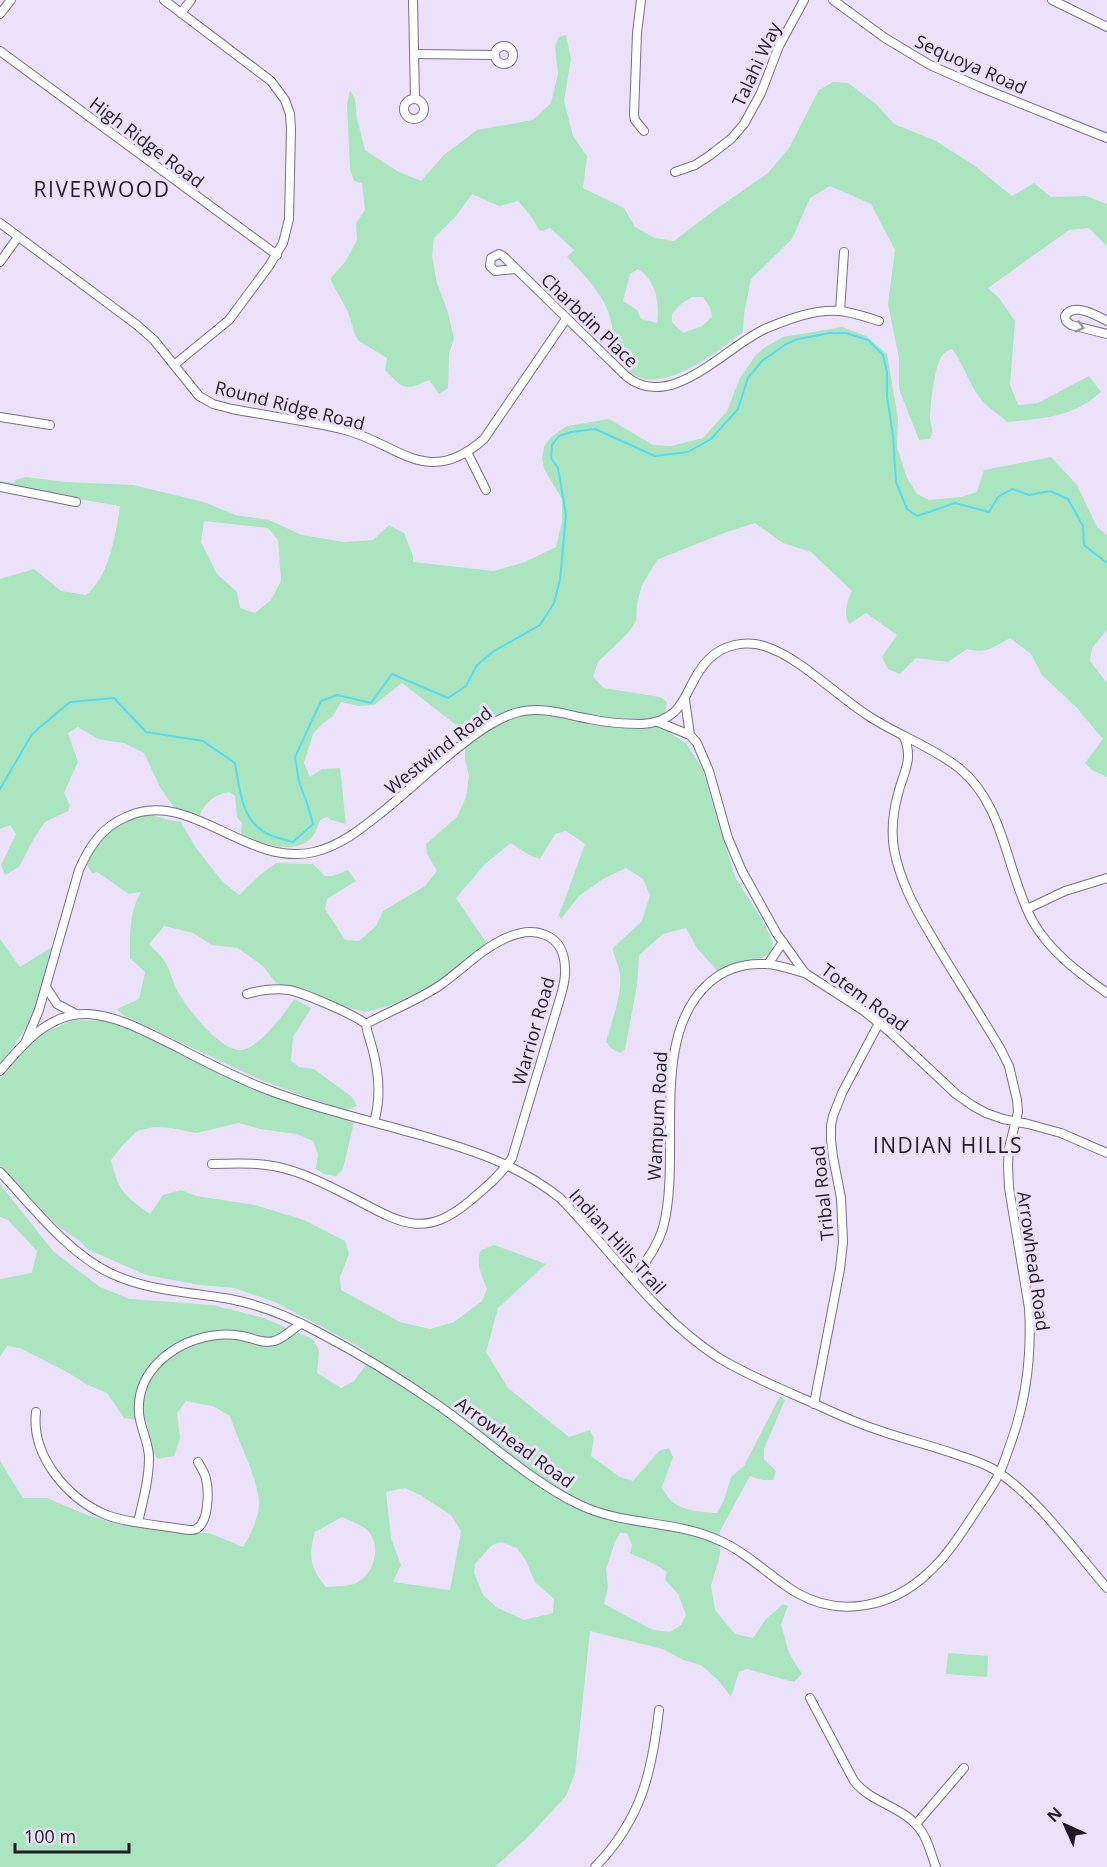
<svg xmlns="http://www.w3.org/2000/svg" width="1107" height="1867" font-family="'Open Sans',sans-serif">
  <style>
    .green { fill: #aae5bf; fill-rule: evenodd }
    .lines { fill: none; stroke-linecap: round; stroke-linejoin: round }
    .stream { stroke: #54dbf6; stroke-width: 2 }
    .street-casing { stroke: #786e88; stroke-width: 10 }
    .street { stroke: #fff; stroke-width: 8 }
    .oneway { stroke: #9b999e }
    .labels { text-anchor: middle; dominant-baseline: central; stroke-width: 6; stroke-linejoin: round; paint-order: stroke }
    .street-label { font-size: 18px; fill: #201c27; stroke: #ebe2fa }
    .quarter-label { font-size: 21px; letter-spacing: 1.5px; fill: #201c27; stroke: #ebe2fa }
  </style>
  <rect width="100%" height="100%" fill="#ebe2fa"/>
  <g class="green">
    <path d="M566,35L571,59L564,101L573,136L587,156L583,188L624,208L635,227L655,238L674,241L712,212L768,173L789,148L819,90L833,82L848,83L876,104L894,124L936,141L975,166L1012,196L1034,183L1051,197L1086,196L1107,204V246L1089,228L1069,230L988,288L999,298L1015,321L1010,385L1018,405L1038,403L1089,376L1101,392C1071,418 1045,418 1007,422C1000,415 991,410 984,403C970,388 965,366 952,349C947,350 944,353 941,357C934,371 931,400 930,416C930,427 935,427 930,439L919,440L899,389V358L888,304L895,250L871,204L830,186L810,198L792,239L751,279L744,314L743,332C717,352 655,402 626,368C621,362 615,356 613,349C611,341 614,333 612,326C608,298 585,276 567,257L574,250L550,228L540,231L531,216L518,201L499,206L472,194L456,216L434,238L432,256L437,283L448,313L454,338L449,354L448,388L439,394L429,380C403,392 404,389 385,370L387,358L359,341L355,335L348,312L330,279L345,262L357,240L356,223L365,210L362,183L354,181L350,170L347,104L350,90L355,99L357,118L365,150L397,171L421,181L444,155L477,130L533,120L551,103L558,74L555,46L559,37ZM638,269C656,280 660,304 657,323L641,319L637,310L623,301L630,274ZM692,297H703L710,307L712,317L702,326L683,333L672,322V314L681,304Z"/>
    <path d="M842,327L866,336L887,354L898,419L897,447L907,478L917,494L929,500L961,497L977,492L984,470L1051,457L1077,485L1097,527L1107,535V630L1092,648L1090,661L1107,683V777L1092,770L1085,763L1103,739L1077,708L1042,675L1031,654L1010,638C994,647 986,654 967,649L948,662L916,658L900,674L888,669L882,657L897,635L866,613L849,624C843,613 847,602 852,591L811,552L783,543L755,523L724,533L657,560L642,585L637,604L636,621L629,632L598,662L593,677L604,688L660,697L667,702L665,712L670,733L686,743L702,768L735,877L764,923L773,943L771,953L761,958L748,960L718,972L697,948L686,928L663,934L639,955L637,985L625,1049L620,1053L611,1048L606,1042C611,1023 622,996 620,976C620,967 614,958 613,948L642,921L650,895L643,879L626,868L603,879L579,896L561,919L559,915L585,844L566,831L555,834L540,859L529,855L511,843L485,864L456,898L487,944L431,986L389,1006L365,1012L332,1004L276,983L263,966L238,948L212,945L193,933L164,926L149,944C153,949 160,954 164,960C171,971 173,984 179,994C190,1011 218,1048 239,1050C256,1052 286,1012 294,999L311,1008L293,1037L291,1061L299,1067L314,1069L352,1097L357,1106L343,1111L261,1080L123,1015L117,1009L139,999L145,972L130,958C130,935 129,912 141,892L129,894L97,872L92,873L87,865L88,859C103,839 119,816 148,815C159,815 171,823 180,821L196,848L222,881L239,895L260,875L276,863L313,864L325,876H333L348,870L356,881L327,899L325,909L345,940L359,941L376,926L383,911L425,886L437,871L427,854L426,844L457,817L466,797L469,776L465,760V732L402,683L374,705L359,706L341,702L333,716L322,724L313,734L304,763L310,777L322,769L340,768L346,824L331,820L327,817L320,820C318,825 316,833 312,837C296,856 265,843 244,839L241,833L242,823L237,817L235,796L229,792C214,795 206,801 200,815L175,809L161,789L144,753L124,743L98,739L78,727L68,733L78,762L64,793L70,805L68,811L45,822L33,840L19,867L5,875L1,865L16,834L10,825L0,829V579L34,569L61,591L86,595C109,577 116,534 120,506L78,499L66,495L0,486V481L15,483V480L26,477L66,482L133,485L204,502L235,515L269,520L302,535L344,542L373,540L389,525L404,533L413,556V562L494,571L525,562L556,547L562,522V499L544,469L542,458L544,447L551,437L567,426L609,419L653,445L671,446L703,438L727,411L740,378L756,355L764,348L783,337ZM204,521L268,528L278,540L281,581L271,600L255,613L240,608L237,592L217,574L201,542Z"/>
    <path d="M0,939L20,967L52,947L42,989L28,1025L0,1065Z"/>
    <path d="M74,1020L111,1021L248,1086L354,1122L343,1169L336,1176L324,1174L316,1169L318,1154L313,1141L297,1134L260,1129L239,1123L196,1133L171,1128L154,1127L137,1131L122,1146L111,1160C118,1191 125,1196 150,1214L163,1195L181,1190L196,1196L255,1205L304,1220L345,1241L349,1254L340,1277L341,1290L400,1322L430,1329L454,1322L482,1301L487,1289C482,1276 475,1263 481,1250L494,1245L546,1264L498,1308L486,1352L508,1388L569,1437L590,1430L594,1438L591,1456L620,1477L633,1481L659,1451L669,1448L673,1457L662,1487C672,1511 693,1511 717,1513L724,1500L731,1477L744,1466L780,1396L785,1400L764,1449V1459L776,1471L773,1480H763L750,1476L720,1531V1555L711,1586L715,1610L735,1634L753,1638L766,1619L783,1604L788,1606L781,1624L789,1653L802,1674L794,1682L747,1669L739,1672L731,1697L719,1681L701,1665L683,1660L663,1649L590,1631L575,1773L566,1796L530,1835L495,1867H0V1461L23,1498H47L87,1515L122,1525L173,1532L209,1533L243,1547C250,1536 261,1513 259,1500C255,1471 239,1444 230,1416L213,1406L186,1401L177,1413L180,1438L174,1456L158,1459L151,1451L147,1422L124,1418L107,1393L88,1385L67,1372L20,1348L7,1346L0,1357V1279L32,1273L37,1251L8,1220L0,1217V1184L53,1251L100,1287L130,1299L213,1305L264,1318L313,1339L319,1350L317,1373L341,1388L354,1381L372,1357L363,1349L275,1302L234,1288L200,1285L146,1275L87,1249L80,1241L60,1228L0,1166V1079L24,1049L45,1032ZM405,1488L420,1495L451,1515L461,1531L450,1590L393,1582L401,1565L391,1538L386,1492ZM342,1517C350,1521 364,1525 370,1533C380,1548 375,1572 358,1582C351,1587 336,1586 326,1587C310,1568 308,1556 315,1532ZM620,1533H627L632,1545L630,1553C643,1559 656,1564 667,1572L665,1580L678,1594L686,1615L681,1625L670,1632L653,1630L604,1604L608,1588L606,1569L615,1542ZM501,1542L517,1548L526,1561L535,1582L554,1599L553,1613L524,1620L496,1607L483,1595L474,1573L475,1564L492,1545Z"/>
    <path d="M948,1653L988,1656L987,1677L946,1674Z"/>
  </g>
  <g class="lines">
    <path class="stream" d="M0,789L32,734L70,702L114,698L146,732L203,741L235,763C240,790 241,823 270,835C277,838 286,840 293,842L313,824L307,803L299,782L295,757L321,701L337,695L371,703L392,674L448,698L466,686L477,665L494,651L540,625L554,603L560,580L566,515L558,468L551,458L552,445L559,436L571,432L595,429L655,456L688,452L711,439L738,409L748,378L762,361L786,344L798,339L830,333H846L868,340L883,355L887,372V397L893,435L896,482L907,509L917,516L955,503L989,512L998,497L1012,489L1029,495L1050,491L1068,499L1083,526L1084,545L1107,563"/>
    <defs>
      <g id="street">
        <path d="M164,0L271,81L285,100L290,114L291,129L289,219L283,243L269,266L229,320L174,365"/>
        <path d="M413,0L415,99"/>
        <path d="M641,0L637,33L634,115L635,120L644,131"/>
        <path d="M833,0L885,38L930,65L982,88L1107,138"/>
        <path d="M1052,0L1107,27"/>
        <path d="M181,13L191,0"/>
        <path d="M0,14L11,0"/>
        <circle cx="504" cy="55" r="9"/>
        <path d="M0,51L277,255"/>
        <path d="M415,54L495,55"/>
        <circle cx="414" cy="109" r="10"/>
        <path d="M675,172L695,165L709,156L731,139L744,124L761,93L779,46L804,0"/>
        <path d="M0,223L137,325L154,340L199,396L213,404L232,409C269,416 308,421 345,430C399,444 427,489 484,439L566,319"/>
        <path d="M0,262L18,237"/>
        <path d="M516,269L495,271L490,266L491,258L499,254L503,256L626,376C671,414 728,344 767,328C789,319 815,309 839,311C852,312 866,317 879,321"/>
        <path d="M840,311L844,252"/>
        <path d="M1107,321C1096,315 1073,302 1065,316L1066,321L1071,325L1107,334"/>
        <path d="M0,417L50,425"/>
        <path d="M467,452L486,490"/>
        <path d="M0,487L76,502"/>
        <path d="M685,700L690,735"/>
        <path d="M658,722L690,735L697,743L709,771L728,838L742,871L777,934L805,973L864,1011L891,1033L956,1094L973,1106L986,1113L1003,1119L1028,1124L1061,1133L1107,1153"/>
        <path d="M1027,909L1065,891L1107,878"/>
        <path d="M768,964L783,942"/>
        <path d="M46,987L57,1004L76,1014"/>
        <path d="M247,994C259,990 276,988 289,990C304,993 353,1014 366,1024C367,1033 371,1042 373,1051C379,1074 381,1099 374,1122"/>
        <path d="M26,1041L39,1010L79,870C89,847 102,827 126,817C190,787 246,868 314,852C340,846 361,829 381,813C416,785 447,753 483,729C494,722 506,715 519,712C542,706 567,715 590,719C607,723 625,724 642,724C690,721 683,684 709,659C723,645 745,640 764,646C798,656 836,695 867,715C897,735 931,746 959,768C1005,805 1006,871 1032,920C1049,951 1079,973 1107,993"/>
        <path d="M0,1071C22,1045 49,1012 88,1014C119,1016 146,1032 173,1045C202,1060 232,1076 263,1088C314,1108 368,1120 420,1135C472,1150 517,1164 560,1198C613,1252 654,1316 719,1358C749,1376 781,1389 813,1403C836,1414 859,1424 884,1432C908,1440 933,1446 958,1455C970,1459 984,1463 995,1470C1038,1498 1073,1549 1107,1588"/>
        <path d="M212,1164C239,1163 266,1162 293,1171C315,1178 335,1189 355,1199C402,1224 425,1239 471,1200C486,1187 501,1175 512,1158L561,995C563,987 566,978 565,968C564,933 534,925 506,938C481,949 461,971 439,986C416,1001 390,1011 366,1024"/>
        <path d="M0,1172C32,1206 68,1253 110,1273C147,1291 190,1292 230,1299C261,1305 290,1317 318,1332C358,1353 399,1378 435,1403C482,1435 529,1481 580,1505C624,1526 674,1520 718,1540C747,1552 770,1577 797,1593C841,1618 892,1607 928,1573C947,1556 960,1535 974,1514C982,1501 992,1488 999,1474C1003,1466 1006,1456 1009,1448C1026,1403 1032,1356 1029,1308L1009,1188L1008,1165L1009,1148L1018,1112L1017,1100L1009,1066L1001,1050C979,1012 954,975 932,937C915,909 900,881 894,849C891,830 893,812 898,794C903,773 914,760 904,737"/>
        <path d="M633,1279C645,1262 657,1248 663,1228C683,1154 647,1036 710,982C725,969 745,963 765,964C778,964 792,970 805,973"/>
        <path d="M814,1404L840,1269L843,1242L841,1198L833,1157L831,1140V1126L833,1116L842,1093L879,1023"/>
        <path d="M36,1412C31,1455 66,1497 104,1514C125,1523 159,1525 182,1529C187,1530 192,1531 196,1529C209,1523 209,1491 206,1479C205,1473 201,1468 198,1462"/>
        <path d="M138,1522C143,1501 149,1479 149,1458C149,1442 140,1428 139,1413C136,1371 173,1343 210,1336C221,1334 232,1334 242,1336C253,1338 263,1344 274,1341C283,1339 292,1329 301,1324"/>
        <path d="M810,1698L854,1781C871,1803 902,1806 919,1828C928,1838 931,1855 936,1867"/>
        <path d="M916,1824L964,1768"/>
        <path d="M595,1867C641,1820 652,1773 659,1710"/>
      </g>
    </defs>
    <use href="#street" class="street-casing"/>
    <use href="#street" class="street"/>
  </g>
  <defs><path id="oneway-chevron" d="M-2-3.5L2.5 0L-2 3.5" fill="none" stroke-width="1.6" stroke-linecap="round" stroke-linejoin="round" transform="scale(1.5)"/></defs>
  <use class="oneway" href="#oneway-chevron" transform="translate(1080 327) rotate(15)"/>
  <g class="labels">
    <g class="street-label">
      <text transform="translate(756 64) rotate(-65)">Talahi Way</text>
      <text transform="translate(971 64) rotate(24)">Sequoya Road</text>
      <text transform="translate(147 142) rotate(37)">High Ridge Road</text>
      <text transform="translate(590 320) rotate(44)">Charbdin Place</text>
      <text transform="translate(290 405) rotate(14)">Round Ridge Road</text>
      <text transform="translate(438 750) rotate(-38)">Westwind Road</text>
      <text transform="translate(865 997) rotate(36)">Totem Road</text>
      <text transform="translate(533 1031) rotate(-74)">Warrior Road</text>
      <text transform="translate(657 1116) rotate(-87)">Wampum Road</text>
      <text transform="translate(822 1193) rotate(-96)">Tribal Road</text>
      <text transform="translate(618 1241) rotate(48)">Indian Hills Trail</text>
      <text transform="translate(1034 1261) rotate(82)">Arrowhead Road</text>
      <text transform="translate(515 1442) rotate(36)">Arrowhead Road</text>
    </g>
    <g class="quarter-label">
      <text x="102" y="189">RIVERWOOD</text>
      <text x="948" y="1145">INDIAN HILLS</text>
    </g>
  </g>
  <g transform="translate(1065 1825) rotate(315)" stroke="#ebe2fa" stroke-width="4.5" paint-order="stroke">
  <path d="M0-4.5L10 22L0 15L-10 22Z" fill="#201c27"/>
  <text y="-9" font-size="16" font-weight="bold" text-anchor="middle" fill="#201c27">N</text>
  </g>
  <path d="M15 1843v9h114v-9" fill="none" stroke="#201c27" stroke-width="3"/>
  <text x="24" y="1843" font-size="18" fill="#201c27" stroke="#ebe2fa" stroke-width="4.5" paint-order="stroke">100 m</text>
</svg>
